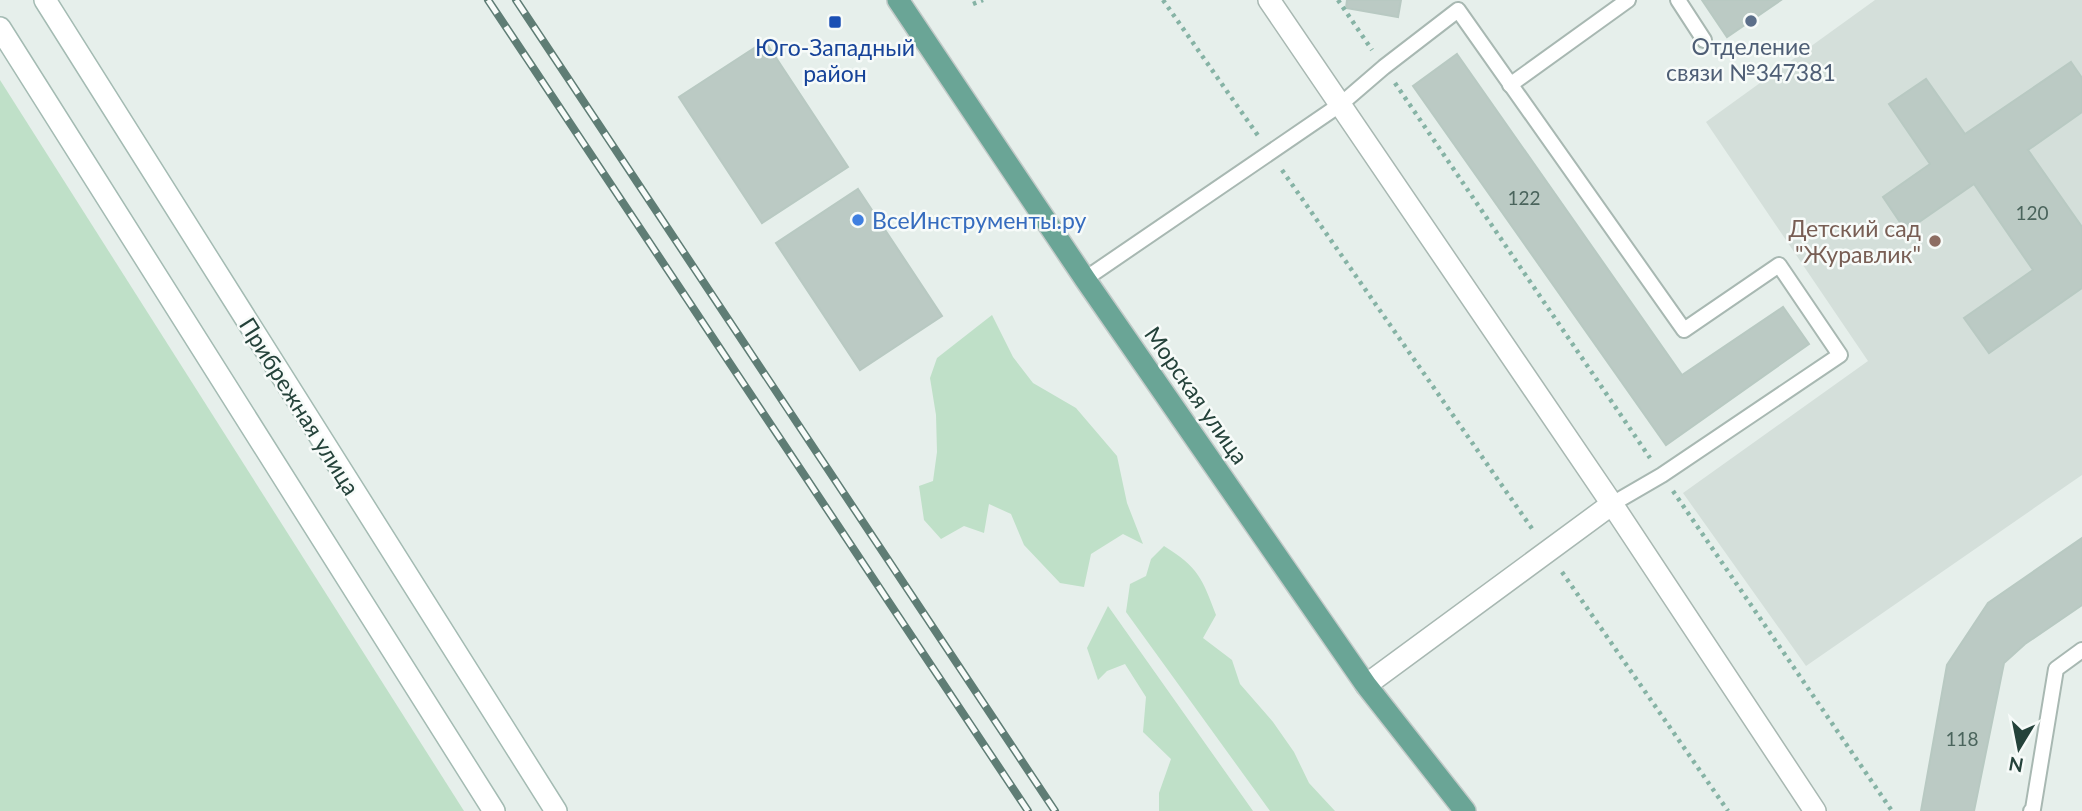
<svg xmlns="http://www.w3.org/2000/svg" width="2082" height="811" font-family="Lato,sans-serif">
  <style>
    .built { fill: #d4dfda }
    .green { fill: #bfe0c8 }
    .building { fill: #bbcac4; stroke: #b8c9c2; stroke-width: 2 }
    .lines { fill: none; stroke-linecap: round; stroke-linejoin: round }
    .service-casing { stroke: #a8b8b2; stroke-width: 18 }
    .minor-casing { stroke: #a8b8b2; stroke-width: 24 }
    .secondary-casing { stroke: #a4bbb3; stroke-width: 24 }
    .primary-casing { stroke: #c2cac8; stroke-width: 24 }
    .path { stroke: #86b3a5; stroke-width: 4.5; stroke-dasharray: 3.5 5; stroke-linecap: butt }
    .service { stroke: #fff; stroke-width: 14 }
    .minor { stroke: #fff; stroke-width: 21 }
    .secondary { stroke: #fff; stroke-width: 21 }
    .primary { stroke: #6aa596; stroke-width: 21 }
    .rail-casing { stroke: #5f7d75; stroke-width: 8 }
    .rail { stroke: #f7fbf9; stroke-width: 5; stroke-dasharray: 16; stroke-linecap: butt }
    .service-dot { fill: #5c6f8a; stroke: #f7fbf9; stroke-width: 2.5 }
    .transit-dot { fill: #1a4fb4; stroke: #f7fbf9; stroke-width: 2.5 }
    .shop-dot { fill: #3f7fe0; stroke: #f7fbf9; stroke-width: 2.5 }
    .education-dot { fill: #8d6e63; stroke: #f7fbf9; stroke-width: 2.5 }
    .labels { text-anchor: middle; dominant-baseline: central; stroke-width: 5; stroke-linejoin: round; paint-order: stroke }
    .number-label { font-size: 19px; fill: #4a645c }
    .service-label { font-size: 23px; fill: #4e5e75; stroke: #f7fbf9 }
    .transit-label { font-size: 23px; fill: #164399; stroke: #f7fbf9 }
    .shop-label { font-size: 23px; fill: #366cbe; stroke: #f7fbf9; text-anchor: start }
    .education-label { font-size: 23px; fill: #785e54; stroke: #f7fbf9; text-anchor: end }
    .street-label { font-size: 23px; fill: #24423a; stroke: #f7fbf9 }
  </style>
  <rect width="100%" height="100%" fill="#e6efeb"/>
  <path class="built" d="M1875,0H2082V475L1806,666L1683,493L1868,361L1706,122Z"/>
  <g class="green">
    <path d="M0,80L464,811H0Z"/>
    <path d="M992,315L1013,357L1033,383L1076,408L1117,456L1127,503L1143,544L1123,534L1091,554L1084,587L1060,583L1024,545L1011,514L989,504L984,533L964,526L941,539L924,520L919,486L933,481L937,452L936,415L930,378L937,358Z"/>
    <path d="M1164,546C1199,568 1202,578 1216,615L1203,638L1232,660L1240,684L1273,722L1294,752L1309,783L1335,811H1270L1126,612L1130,584L1146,576L1151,559Z"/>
    <path d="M1108,606L1253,811H1159V793L1171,759L1143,732L1146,697L1125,664L1107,671L1098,680L1087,648Z"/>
  </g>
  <g class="building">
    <path d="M1347,0H1401L1398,17L1346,8Z"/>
    <path d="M1702,0H1781L1727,37Z"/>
    <path d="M765,41L848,167L762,223L679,97Z"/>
    <path d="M1457,54L1682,375L1783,307L1809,344L1666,445L1413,86Z"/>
    <path d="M2071,62L2082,78V112L2028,150L2082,227V288L1989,353L1964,318L2033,270L1974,184L1906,231L1883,197L1930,164L1889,104L1926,79L1965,134Z"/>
    <path d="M858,189L942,316L860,370L776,243Z"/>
    <path d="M2082,538V605L2025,644L2004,663L1974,811H1921L1947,665L1988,603Z"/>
  </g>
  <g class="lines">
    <defs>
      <g id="service">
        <path d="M1678,0L1704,40"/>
        <path d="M1510,85L1628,0"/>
        <path d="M1085,279L1341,104L1384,67L1458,10L1684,330L1779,265L1840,355L1662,475L1612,504"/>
        <path d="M2031,811L2033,809L2056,669L2082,650"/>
      </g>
      <g id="minor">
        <path d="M1269,0L1612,504L1815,811"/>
        <path d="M1366,685L1612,504"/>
      </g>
      <g id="secondary">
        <path d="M45,0L556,811"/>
        <path d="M0,28L494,811"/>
      </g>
      <path id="primary" d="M898,0L1085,279L1366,685L1465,811"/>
    </defs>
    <use href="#service" class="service-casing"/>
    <use href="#minor" class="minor-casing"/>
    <use href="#secondary" class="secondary-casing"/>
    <use href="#primary" class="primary-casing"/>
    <g class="path">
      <path d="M1163,0L1259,137"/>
      <path d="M1338,0L1372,50"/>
      <path d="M973,4L983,0"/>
      <path d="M1395,83L1650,458"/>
      <path d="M1282,170L1533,530"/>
      <path d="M1673,491L1892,811"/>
      <path d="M1562,572L1728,811"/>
    </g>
    <use href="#service" class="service"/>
    <use href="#minor" class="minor"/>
    <use href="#secondary" class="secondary"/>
    <use href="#primary" class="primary"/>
    <defs>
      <g id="rail">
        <path d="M488,0L1028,811"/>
        <path d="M516,0L1055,811"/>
      </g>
    </defs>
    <use href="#rail" class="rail-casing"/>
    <use href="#rail" class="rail"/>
  </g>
  <circle class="service-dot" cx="1751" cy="21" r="7"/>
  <rect class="transit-dot" x="828" y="15" width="14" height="14" rx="3.5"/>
  <circle class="shop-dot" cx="858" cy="220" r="7"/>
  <circle class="education-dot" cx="1935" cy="241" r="7"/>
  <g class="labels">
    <g class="number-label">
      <text x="1524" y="197">122</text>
      <text x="2032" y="212">120</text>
      <text x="1962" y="738">118</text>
    </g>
    <g class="service-label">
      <text x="1751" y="46">Отделение<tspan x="1751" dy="26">связи №347381</tspan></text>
    </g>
    <g class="transit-label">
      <text x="835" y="47">Юго-Западный<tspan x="835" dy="26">район</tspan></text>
    </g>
    <g class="shop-label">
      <text x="872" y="220">ВсеИнструменты.ру</text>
    </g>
    <g class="education-label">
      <text x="1921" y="228">Детский сад<tspan x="1921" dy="26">"Журавлик"</tspan></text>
    </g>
    <g class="street-label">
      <text transform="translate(1197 395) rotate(55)">Морская улица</text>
      <text transform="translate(300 406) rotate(58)">Прибрежная улица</text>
    </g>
  </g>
  <g transform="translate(2019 748) rotate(190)" stroke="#f7fbf9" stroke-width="5" paint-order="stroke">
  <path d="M0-5L12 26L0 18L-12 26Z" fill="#24423a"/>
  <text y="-10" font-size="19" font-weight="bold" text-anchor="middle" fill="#24423a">N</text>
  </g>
</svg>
